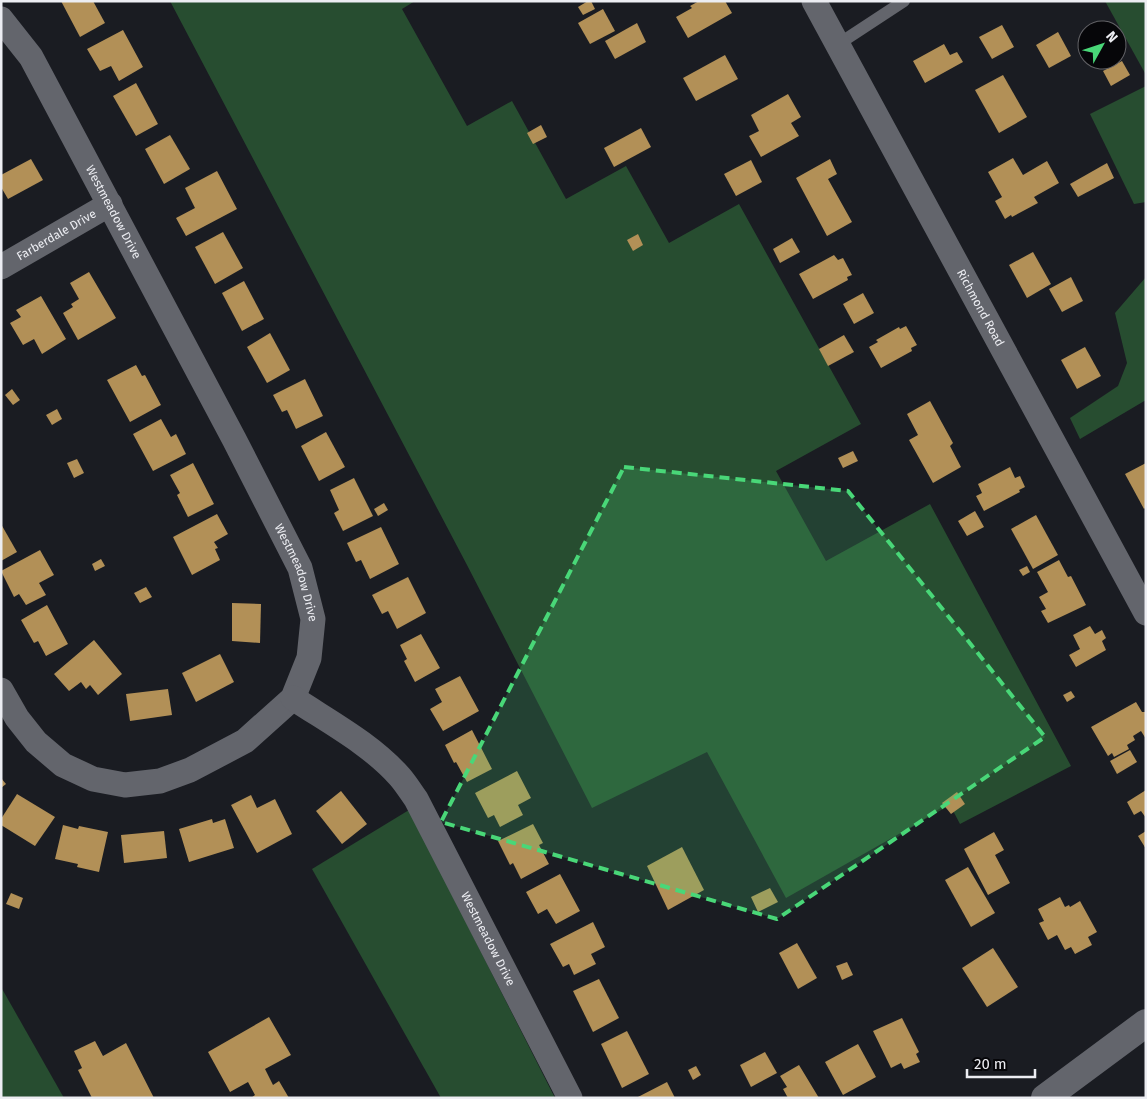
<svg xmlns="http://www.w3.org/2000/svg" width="1147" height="1099" font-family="'Fira Sans',sans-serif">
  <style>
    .green { fill: #274d30 }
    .building { fill: #b29057 }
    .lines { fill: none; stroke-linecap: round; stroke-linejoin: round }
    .service { stroke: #63656c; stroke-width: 12 }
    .minor { stroke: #63656c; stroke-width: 25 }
    .secondary { stroke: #63656c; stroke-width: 28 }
    .marked { fill: #49d778; fill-opacity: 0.2; stroke: #49d778; stroke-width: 4; stroke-dasharray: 10 6; stroke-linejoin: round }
    .labels { text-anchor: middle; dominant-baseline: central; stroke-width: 5; stroke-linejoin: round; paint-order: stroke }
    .street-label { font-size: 12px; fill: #ecedf2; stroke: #060609 }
  </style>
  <rect width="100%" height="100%" fill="#1a1c22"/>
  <g class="green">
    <path d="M170,1H415L402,9L467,126L512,101L566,199L626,166L669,243L739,204L861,424L776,471L826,561L930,504L1071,766L960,824L950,805L786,898L707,752L592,808L467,565Z"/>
    <path d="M1105,1H1146V75Z"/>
    <path d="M1146,86V202L1134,204L1090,114Z"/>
    <path d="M1146,277V400L1080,439L1070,418L1118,386L1127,363L1115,313Z"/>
    <path d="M409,810L555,1098H441L312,869Z"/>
    <path d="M1,987L64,1098H1Z"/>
  </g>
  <g class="building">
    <path d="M61,1H93L105,23L80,37Z"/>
    <path d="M588,1H591L595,9L583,15L578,7Z"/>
    <path d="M699,1H725L732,13L688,38L676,17L692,8L690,6Z"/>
    <path d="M603,9L615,31L590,44L578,23Z"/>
    <path d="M637,23L646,42L615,59L605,41Z"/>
    <path d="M1002,25L1014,47L992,59L979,37Z"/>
    <path d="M123,30L143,67L119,81L111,66L100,71L87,49Z"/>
    <path d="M1058,32L1071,56L1049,68L1036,45Z"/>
    <path d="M944,44L950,55L957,52L963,62L925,83L913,61Z"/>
    <path d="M725,55L738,79L696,101L683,78Z"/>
    <path d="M1122,61L1130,75L1111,86L1103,71Z"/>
    <path d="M1003,75L1027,117L999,133L975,90Z"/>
    <path d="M136,83L158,124L136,136L113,96Z"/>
    <path d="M788,94L801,117L791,123L799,136L761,157L749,136L759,131L751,115Z"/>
    <path d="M541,125L547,137L533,144L527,133Z"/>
    <path d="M641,128L651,147L614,167L604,148Z"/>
    <path d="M170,135L190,169L164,184L145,149Z"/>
    <path d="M1013,158L1023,175L1047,161L1059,183L1034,197L1038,203L1012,217L1011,215L1005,219L995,201L1002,197L988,172Z"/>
    <path d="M31,159L43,180L8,199L1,187V175Z"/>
    <path d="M830,159L837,174L828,179L852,222L827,236L796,178Z"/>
    <path d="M751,160L762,182L736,196L724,174Z"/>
    <path d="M1107,163L1114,178L1078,197L1070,184Z"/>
    <path d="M217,171L237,209L186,236L176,218L195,208L185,188Z"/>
    <path d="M223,232L243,268L215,284L195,247Z"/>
    <path d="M638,234L643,245L633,251L627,240Z"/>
    <path d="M792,238L800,252L780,263L773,249Z"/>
    <path d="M1033,252L1051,284L1027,298L1009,265Z"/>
    <path d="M834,255L838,260L843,258L852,275L847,277L848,280L813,299L799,274Z"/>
    <path d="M89,272L116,318L78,340L63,313L73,307L71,304L79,299L70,283Z"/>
    <path d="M1071,277L1083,301L1062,312L1049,289Z"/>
    <path d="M244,281L264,319L242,331L222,293Z"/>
    <path d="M863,293L874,313L854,324L843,304Z"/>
    <path d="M41,296L66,339L42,354L34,339L23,345L10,323L21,317L16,310Z"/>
    <path d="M906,326L917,345L911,348L912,351L881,368L869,347L878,342L876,340L899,327L900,329Z"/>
    <path d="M270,333L290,370L267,383L247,347Z"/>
    <path d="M844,335L854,352L828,366L819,349Z"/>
    <path d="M1085,347L1101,376L1077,389L1061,360Z"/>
    <path d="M136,365L142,376L145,375L161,405L130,422L107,380Z"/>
    <path d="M305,379L323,416L296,429L287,410L282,412L273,395Z"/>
    <path d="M12,389L20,400L13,405L5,395Z"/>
    <path d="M930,401L953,443L950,446L961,467L933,483L909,440L918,435L907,414Z"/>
    <path d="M57,409L62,419L52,425L46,415Z"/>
    <path d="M161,419L171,437L176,434L186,454L153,471L133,434Z"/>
    <path d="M326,432L345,467L319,481L301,446Z"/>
    <path d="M853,451L858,461L843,468L838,458Z"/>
    <path d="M77,459L84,473L74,478L67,463Z"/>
    <path d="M193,463L214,504L188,517L177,495L180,493L170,475Z"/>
    <path d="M1146,463V507L1144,509L1125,474Z"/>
    <path d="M1010,467L1015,478L1020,476L1025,487L1019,490L1020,492L984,511L976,496L982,493L978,484Z"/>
    <path d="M354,478L373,516L343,531L334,513L339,510L330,490Z"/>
    <path d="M384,503L388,510L378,516L374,509Z"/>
    <path d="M975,511L984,527L967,536L958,521Z"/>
    <path d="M217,514L228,534L214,542L218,548L215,549L220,560L192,575L173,537Z"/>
    <path d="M1036,515L1058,555L1033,569L1011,529Z"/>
    <path d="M1,524L17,552L1,561Z"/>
    <path d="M381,527L399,564L370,579L361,560L356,562L347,543Z"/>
    <path d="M40,550L54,575L39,583L46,595L26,605L19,594L14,597L1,571Z"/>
    <path d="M101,559L105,566L95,571L92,564Z"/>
    <path d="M1059,560L1068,577L1071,576L1086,605L1048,623L1041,611L1046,609L1039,597L1048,592L1037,572Z"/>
    <path d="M1027,566L1030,572L1023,576L1019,570Z"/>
    <path d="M408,577L426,613L397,629L388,611L382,614L372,595Z"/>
    <path d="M146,587L152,597L140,603L134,593Z"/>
    <path d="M232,603L261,604L260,643L232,641Z"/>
    <path d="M47,605L68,644L46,656L38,641L34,643L21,620Z"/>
    <path d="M1090,626L1095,634L1102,630L1106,638L1102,641L1106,650L1076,667L1069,655L1080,649L1073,635Z"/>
    <path d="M421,634L440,668L415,682L404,661L407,659L400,645Z"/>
    <path d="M94,640L122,674L98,695L90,685L86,689L81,682L69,691L54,674Z"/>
    <path d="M220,654L234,682L196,702L182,673Z"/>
    <path d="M460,676L479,711L443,731L430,709L442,702L435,689Z"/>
    <path d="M168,689L172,715L130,721L126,694Z"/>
    <path d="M1071,691L1075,697L1067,702L1063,695Z"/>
    <path d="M1136,702L1142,712H1146V739L1141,731L1133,736L1135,740L1127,745L1129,749L1114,757L1112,753L1108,756L1091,727Z"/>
    <path d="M472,730L492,769L467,782L456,762L454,763L445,745Z"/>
    <path d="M1130,750L1137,762L1117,774L1110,761Z"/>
    <path d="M517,771L531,798L518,805L523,815L500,827L494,815L488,818L475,793Z"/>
    <path d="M1,778L6,784L1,788Z"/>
    <path d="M1146,790V818L1141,811L1134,815L1127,802Z"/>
    <path d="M341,791L367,824L342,844L316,811Z"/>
    <path d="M957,792L965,804L951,814L942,803Z"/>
    <path d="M17,794L55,817L35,846L1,825V819Z"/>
    <path d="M251,795L257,808L275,799L292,834L257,853L231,805Z"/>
    <path d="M212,819L213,823L225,819L234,848L189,862L179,829Z"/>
    <path d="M533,824L543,843L539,845L549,864L521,879L513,863L510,865L498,841Z"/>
    <path d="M63,825L78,829L79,826L108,832L99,872L77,867L78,864L55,859Z"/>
    <path d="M164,831L167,858L124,863L121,835Z"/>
    <path d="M1146,831V849L1138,836Z"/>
    <path d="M994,832L1004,850L995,855L1010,883L988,895L964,849Z"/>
    <path d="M682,847L704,890L668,910L647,866Z"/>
    <path d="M968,867L995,913L971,927L945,880Z"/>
    <path d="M560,874L580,911L556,924L547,909L538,914L526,892Z"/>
    <path d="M770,888L778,902L758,912L751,897Z"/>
    <path d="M11,893L23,898L19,909L6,904Z"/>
    <path d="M1060,897L1065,907L1069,905L1070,907L1080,901L1097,932L1088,937L1092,945L1075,954L1071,947L1065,950L1057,935L1048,940L1039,923L1044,921L1038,909Z"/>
    <path d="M593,922L605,947L591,954L596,964L574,975L569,964L563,967L550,944Z"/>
    <path d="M797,943L817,978L798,989L779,953Z"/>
    <path d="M993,948L1018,987L987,1007L962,968Z"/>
    <path d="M847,962L853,975L842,980L836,966Z"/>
    <path d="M599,979L619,1018L593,1032L573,991Z"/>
    <path d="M269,1017L291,1055L265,1069L273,1085L279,1081L289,1098H251L255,1095L248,1082L230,1092L208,1052Z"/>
    <path d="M902,1018L919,1052L916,1054L920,1062L904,1069L901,1063L891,1068L873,1031Z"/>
    <path d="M627,1031L649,1074L622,1088L601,1044Z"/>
    <path d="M95,1041L103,1056L126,1043L154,1098H92L78,1070L82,1068L74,1051Z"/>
    <path d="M858,1044L876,1077L843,1095L825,1062Z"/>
    <path d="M765,1052L777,1073L751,1087L740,1065Z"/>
    <path d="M799,1065L819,1098H788L783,1089L787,1087L780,1076Z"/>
    <path d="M696,1066L701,1075L693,1080L688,1070Z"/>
    <path d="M667,1082L675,1098H636Z"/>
  </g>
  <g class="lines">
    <path class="service" d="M837,45L904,1"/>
    <g class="minor">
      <path id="s1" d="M814,1L1146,613"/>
      <path id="s2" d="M1,19L31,57L234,439L300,568L313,619L309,658L293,698L245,741L190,770L160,781L125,785L93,779L63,765L36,742L17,718L1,690"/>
      <path id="s3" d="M1,267L110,204"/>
      <path id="s4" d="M293,698C329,722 371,744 400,777C406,784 411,792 416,799L570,1098"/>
    </g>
    <path class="secondary" d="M1045,1098L1146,1023"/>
  </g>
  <path class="marked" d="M624,467L848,491L1045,737L777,919L441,822Z"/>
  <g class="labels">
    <g class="street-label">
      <text stroke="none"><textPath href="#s2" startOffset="224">Westmeadow Drive</textPath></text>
      <text stroke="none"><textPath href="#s3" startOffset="64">Farberdale Drive</textPath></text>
      <text stroke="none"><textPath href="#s1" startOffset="349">Richmond Road</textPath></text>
      <text stroke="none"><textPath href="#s2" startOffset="629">Westmeadow Drive</textPath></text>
      <text stroke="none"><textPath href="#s4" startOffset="318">Westmeadow Drive</textPath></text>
    </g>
  </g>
  <rect width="1147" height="1099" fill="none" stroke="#ecedf2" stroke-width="5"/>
  <g transform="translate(1102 45) rotate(50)"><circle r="24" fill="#060609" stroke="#626266"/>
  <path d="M0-4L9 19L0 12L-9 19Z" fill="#49d778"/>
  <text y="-8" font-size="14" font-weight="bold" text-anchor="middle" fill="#ecedf2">N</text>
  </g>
  <path d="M967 1069v8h68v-8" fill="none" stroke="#ecedf2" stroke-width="2.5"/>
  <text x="974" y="1069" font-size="15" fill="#ecedf2" stroke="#060609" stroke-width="4" paint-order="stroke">20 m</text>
</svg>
